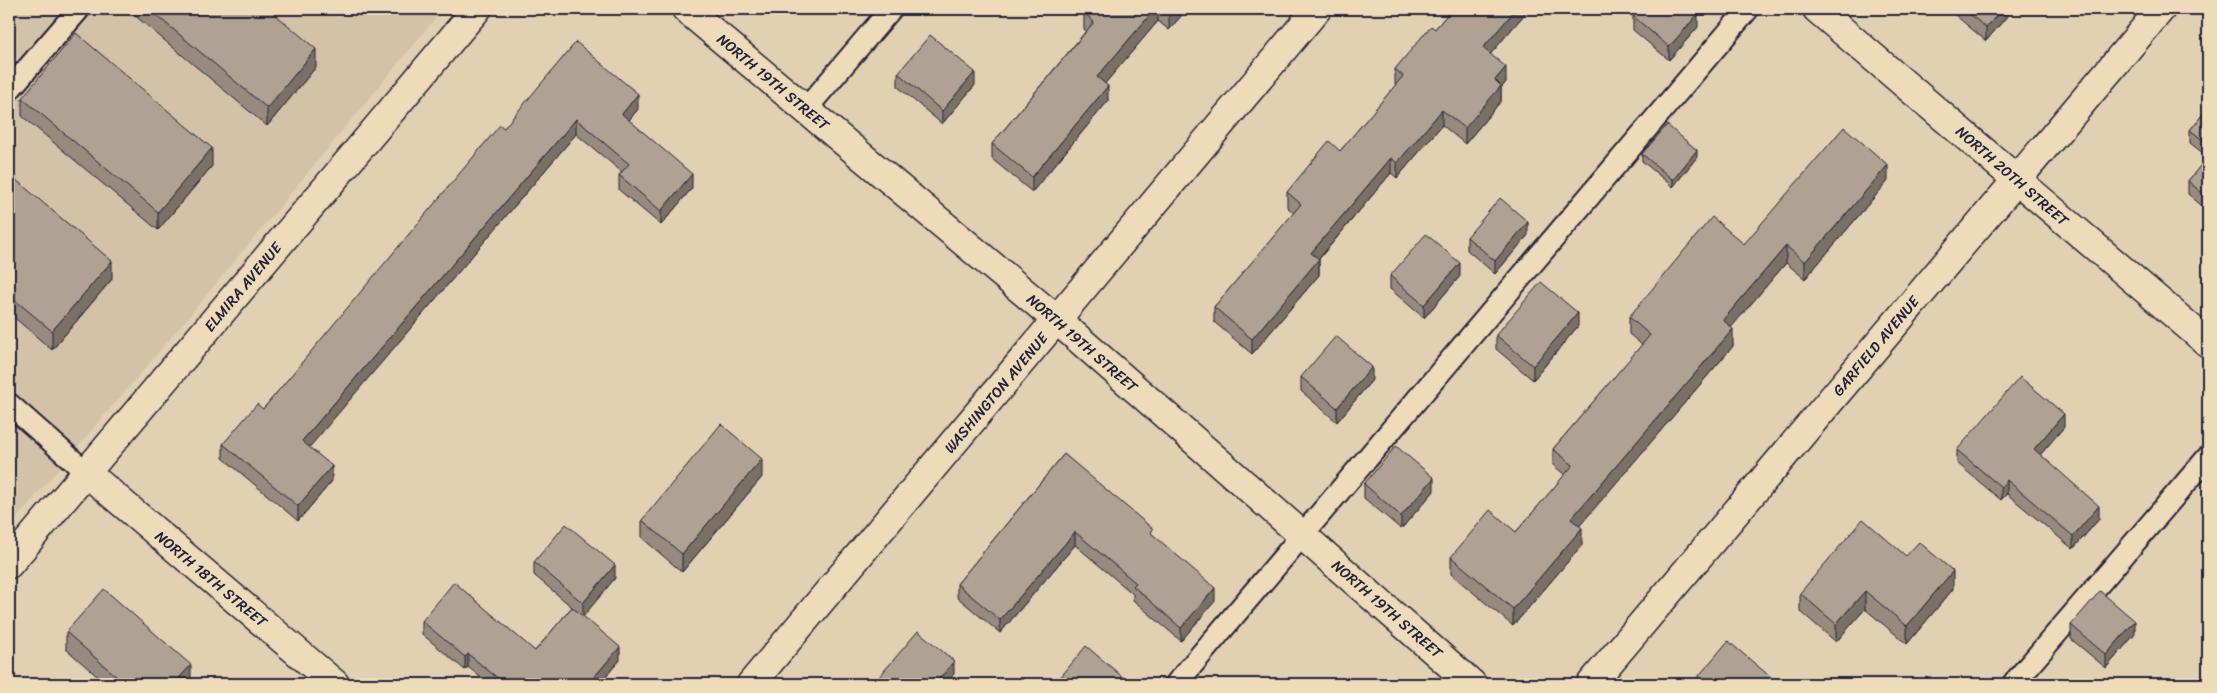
<svg xmlns="http://www.w3.org/2000/svg" width="2217" height="693" font-family="Sriracha,sans-serif">
  <style>
    .built { fill: #d3c2a8 }
    .lines { fill: none; stroke-linecap: round; stroke-linejoin: round }
    .lane-casing { stroke: #22223b; stroke-width: 25 }
    .street-casing { stroke: #22223b; stroke-width: 31 }
    .lane { stroke: #eedbb9; stroke-width: 21 }
    .street { stroke: #eedbb9; stroke-width: 28 }
    .wall { fill: #968b7e; stroke: #22223b }
    .shaded-wall { fill: #7a7166; stroke: #22223b }
    .building { fill: #afa292; stroke: #22223b }
    .labels { text-anchor: middle; dominant-baseline: central; stroke-width: 4; stroke-linejoin: round; paint-order: stroke }
    .street-label { font-size: 15px; fill: #22223b; stroke: #eedbb9 }
  </style>
  <rect width="100%" height="100%" fill="#e2d0b2"/>
  <filter id="ink" filterUnits="userSpaceOnUse"><feTurbulence type="fractalNoise" baseFrequency=".02" numOctaves="2"/><feDisplacementMap in="SourceGraphic" scale="10" xChannelSelector="R" yChannelSelector="G"/><feConvolveMatrix kernelMatrix="1 2 1 2 8 2 1 2 1" color-interpolation-filters="sRGB"/></filter>
  <g filter="url(#ink)">
    <path class="built" d="M9,9H443L181,326L9,527Z"/>
    <g class="lines">
      <defs>
        <g id="lane">
          <path d="M9,90L79,9"/>
          <path d="M806,109L891,9"/>
          <path d="M9,404L87,473"/>
          <path d="M1176,684L1748,9"/>
          <path d="M2013,684L2208,457"/>
        </g>
        <g id="street">
          <path d="M686,9L1057,320L1472,684"/>
          <path d="M1817,9L2208,343"/>
          <path d="M87,473L335,684"/>
          <path d="M9,564L477,9"/>
          <path d="M751,684L1317,9"/>
          <path d="M1591,684L2161,9"/>
        </g>
      </defs>
      <use href="#lane" class="lane-casing"/>
      <use href="#street" class="street-casing"/>
      <use href="#lane" class="lane"/>
      <use href="#street" class="street"/>
    </g>
    <g class="wall">
      <path d="M127,9H269L316,67L267,126Z"/>
      <path d="M1088,9H1187L1169,30L1158,21L1105,83L1108,101L1032,192L992,159V144L1086,31L1084,29V13Z"/>
      <path d="M1452,9H1529L1490,54L1506,82L1501,88V101L1465,144L1442,125L1397,178L1391,173L1319,259V275L1252,354L1214,322V307L1294,213L1287,207V192L1340,151L1396,85L1395,84V69L1435,29Z"/>
      <path d="M1948,9H2013L1986,41Z"/>
      <path d="M1633,16L1698,27L1669,60L1633,30Z"/>
      <path d="M898,73L975,85L942,124L898,87Z"/>
      <path d="M22,98L212,166L158,230L22,116Z"/>
      <path d="M2208,108V211L2188,194V181L2208,157L2190,143V130Z"/>
      <path d="M638,109L629,120L692,188L661,225L619,190V175L622,172L576,134L309,447L332,481L298,521L223,458V444L263,409L504,128Z"/>
      <path d="M1642,154L1697,157L1673,187L1642,161Z"/>
      <path d="M9,174L112,279L52,350L9,313Z"/>
      <path d="M1888,181L1805,279L1786,263L1731,327L1733,346L1579,526L1582,545L1513,626L1451,574V557L1516,532L1565,475L1553,465V449L1642,345L1629,334V317L1744,244Z"/>
      <path d="M1528,235L1495,274L1467,250V237Z"/>
      <path d="M1390,276H1460L1424,318L1390,289Z"/>
      <path d="M1578,326L1533,380L1496,349V335Z"/>
      <path d="M1301,377L1372,380L1337,422L1301,391Z"/>
      <path d="M2064,427L2040,455L2099,519L2073,549L2007,494L2001,500L1957,463V450Z"/>
      <path d="M1064,454L1153,535L1215,601L1181,641L1133,600V594L1075,545L1000,633L957,597V584Z"/>
      <path d="M762,477L682,572L642,538V520Z"/>
      <path d="M1364,484L1434,491L1401,529L1364,498Z"/>
      <path d="M1906,556L1953,589L1907,644L1865,609L1836,642L1800,611V593Z"/>
      <path d="M534,562L615,578L583,616L620,660L599,684H489L468,667L465,670L422,634V621L535,651L572,607L534,575Z"/>
      <path d="M2071,625L2135,634L2106,668L2071,639Z"/>
      <path d="M66,632L191,682L189,684H106L66,649Z"/>
      <path d="M1697,678L1779,684H1697Z"/>
    </g>
    <g class="shaded-wall">
      <path d="M1155,9H1158V21L1097,93V77Z"/>
      <path d="M1174,9H1187L1169,30V15Z"/>
      <path d="M1516,9H1529L1483,63V48Z"/>
      <path d="M2002,9H2013L1986,41V28Z"/>
      <path d="M1698,14V27L1669,60V47Z"/>
      <path d="M316,49V67L267,126V108Z"/>
      <path d="M1506,67V82L1501,88V101L1465,144V128L1495,80Z"/>
      <path d="M975,72V85L942,124V111Z"/>
      <path d="M1108,86V101L1032,192V177Z"/>
      <path d="M638,94V109L622,129V114Z"/>
      <path d="M1442,110V125L1397,178V163Z"/>
      <path d="M576,119V134L302,456V441Z"/>
      <path d="M212,148V166L158,230V212Z"/>
      <path d="M1697,150V157L1673,187V180Z"/>
      <path d="M1391,158V173L1311,268V253Z"/>
      <path d="M1888,165V181L1805,279V262Z"/>
      <path d="M692,174V188L661,225V211Z"/>
      <path d="M1528,222V235L1495,274V261Z"/>
      <path d="M1786,246V263L1723,337V320Z"/>
      <path d="M1319,259V275L1252,354V339Z"/>
      <path d="M112,261V279L52,350V331Z"/>
      <path d="M1460,263V276L1424,318V305Z"/>
      <path d="M1578,313V326L1533,380V366Z"/>
      <path d="M1733,329V346L1571,536V519Z"/>
      <path d="M1372,367V380L1337,422V408Z"/>
      <path d="M2064,414V427L2034,462V449Z"/>
      <path d="M762,459V477L682,572V554Z"/>
      <path d="M332,466V481L298,521V506Z"/>
      <path d="M1434,478V491L1401,529V516Z"/>
      <path d="M2007,480V494L2001,500V487Z"/>
      <path d="M2099,506V519L2073,549V536Z"/>
      <path d="M1582,528V545L1513,626V609Z"/>
      <path d="M1075,532V545L1000,633V620Z"/>
      <path d="M615,565V578L583,617V603Z"/>
      <path d="M1953,571V589L1907,644V626Z"/>
      <path d="M1215,588V601L1181,641V628Z"/>
      <path d="M1865,591V609L1836,642V624Z"/>
      <path d="M2135,621V634L2106,668V655Z"/>
      <path d="M620,647V660L599,684H588Z"/>
      <path d="M468,654V667L465,670V657Z"/>
      <path d="M954,661V674L946,684H935Z"/>
      <path d="M191,665V682L189,684H179V678Z"/>
    </g>
    <g class="building">
      <path d="M149,9H269L316,49L267,108Z"/>
      <path d="M1088,9H1155L1097,77L1108,86L1032,177L992,144L1094,22L1084,13Z"/>
      <path d="M1162,9H1174L1169,15Z"/>
      <path d="M1452,9H1516L1483,48L1506,67L1495,80L1501,86L1465,128L1442,110L1397,163L1391,158L1311,253L1319,259L1252,339L1214,307L1301,204L1287,192L1329,141L1340,151L1403,76L1395,69L1431,26L1435,29Z"/>
      <path d="M1640,9H1692L1698,14L1669,47L1633,16Z"/>
      <path d="M1964,9H2002L1986,28Z"/>
      <path d="M76,33L212,148L158,212L22,98Z"/>
      <path d="M930,35L975,72L942,111L898,73Z"/>
      <path d="M576,42L638,94L622,114L692,174L661,211L619,175L629,164L576,119L302,441L332,466L298,506L223,444L257,404L263,409L500,125L504,128Z"/>
      <path d="M2208,108V144L2190,130Z"/>
      <path d="M1667,125L1697,150L1673,180L1642,154Z"/>
      <path d="M1844,127L1888,165L1805,262L1786,246L1723,320L1733,329L1571,519L1582,528L1513,609L1451,557L1490,510L1516,532L1573,465L1553,449L1650,335L1629,317L1712,217L1744,244Z"/>
      <path d="M2208,156V198L2188,181Z"/>
      <path d="M9,174L112,261L52,331L9,295Z"/>
      <path d="M1500,198L1528,222L1495,261L1467,237Z"/>
      <path d="M1426,234L1460,263L1424,305L1390,276Z"/>
      <path d="M1541,282L1578,313L1533,366L1496,335Z"/>
      <path d="M1336,336L1372,367L1337,408L1301,377Z"/>
      <path d="M2020,377L2064,414L2034,449L2099,506L2073,536L2007,480L2001,487L1957,450Z"/>
      <path d="M721,424L762,459L682,554L642,520Z"/>
      <path d="M1396,446L1434,478L1401,516L1364,484Z"/>
      <path d="M1064,454L1153,529L1151,533L1215,588L1181,628L1133,586L1136,583L1075,532L1000,620L957,584Z"/>
      <path d="M1863,519L1906,556L1919,542L1953,571L1907,626L1865,591L1836,624L1800,593Z"/>
      <path d="M566,524L615,565L583,603L534,562Z"/>
      <path d="M454,582L535,651L572,607L620,647L588,684H505L468,654L465,657L422,621Z"/>
      <path d="M104,589L191,665L179,678L186,684H125L66,632Z"/>
      <path d="M2100,591L2135,621L2106,655L2071,625Z"/>
      <path d="M918,631L954,661L935,684H873Z"/>
      <path d="M1728,641L1779,684H1704L1697,678Z"/>
      <path d="M1086,646L1131,684H1055Z"/>
    </g>
  </g>
  <g class="labels">
    <g class="street-label">
      <text transform="translate(773 82) rotate(40)">NORTH 19TH STREET</text>
      <text transform="translate(2012 176) rotate(41)">NORTH 20TH STREET</text>
      <text transform="translate(243 287) rotate(-50)">ELMIRA AVENUE</text>
      <text transform="translate(1082 343) rotate(41)">NORTH 19TH STREET</text>
      <text transform="translate(1876 346) rotate(-50)">GARFIELD AVENUE</text>
      <text transform="translate(996 393) rotate(-50)">WASHINGTON AVENUE</text>
      <text transform="translate(211 579) rotate(40)">NORTH 18TH STREET</text>
      <text transform="translate(1387 609) rotate(41)">NORTH 19TH STREET</text>
    </g>
  </g>
  <rect width="2217" height="693" fill="none" stroke="#eedbb9" stroke-width="30"/>
  <rect x="15" y="15" width="2187" height="663" fill="none" stroke="#22223b" stroke-width="2" filter="url(#ink)"/>
</svg>
